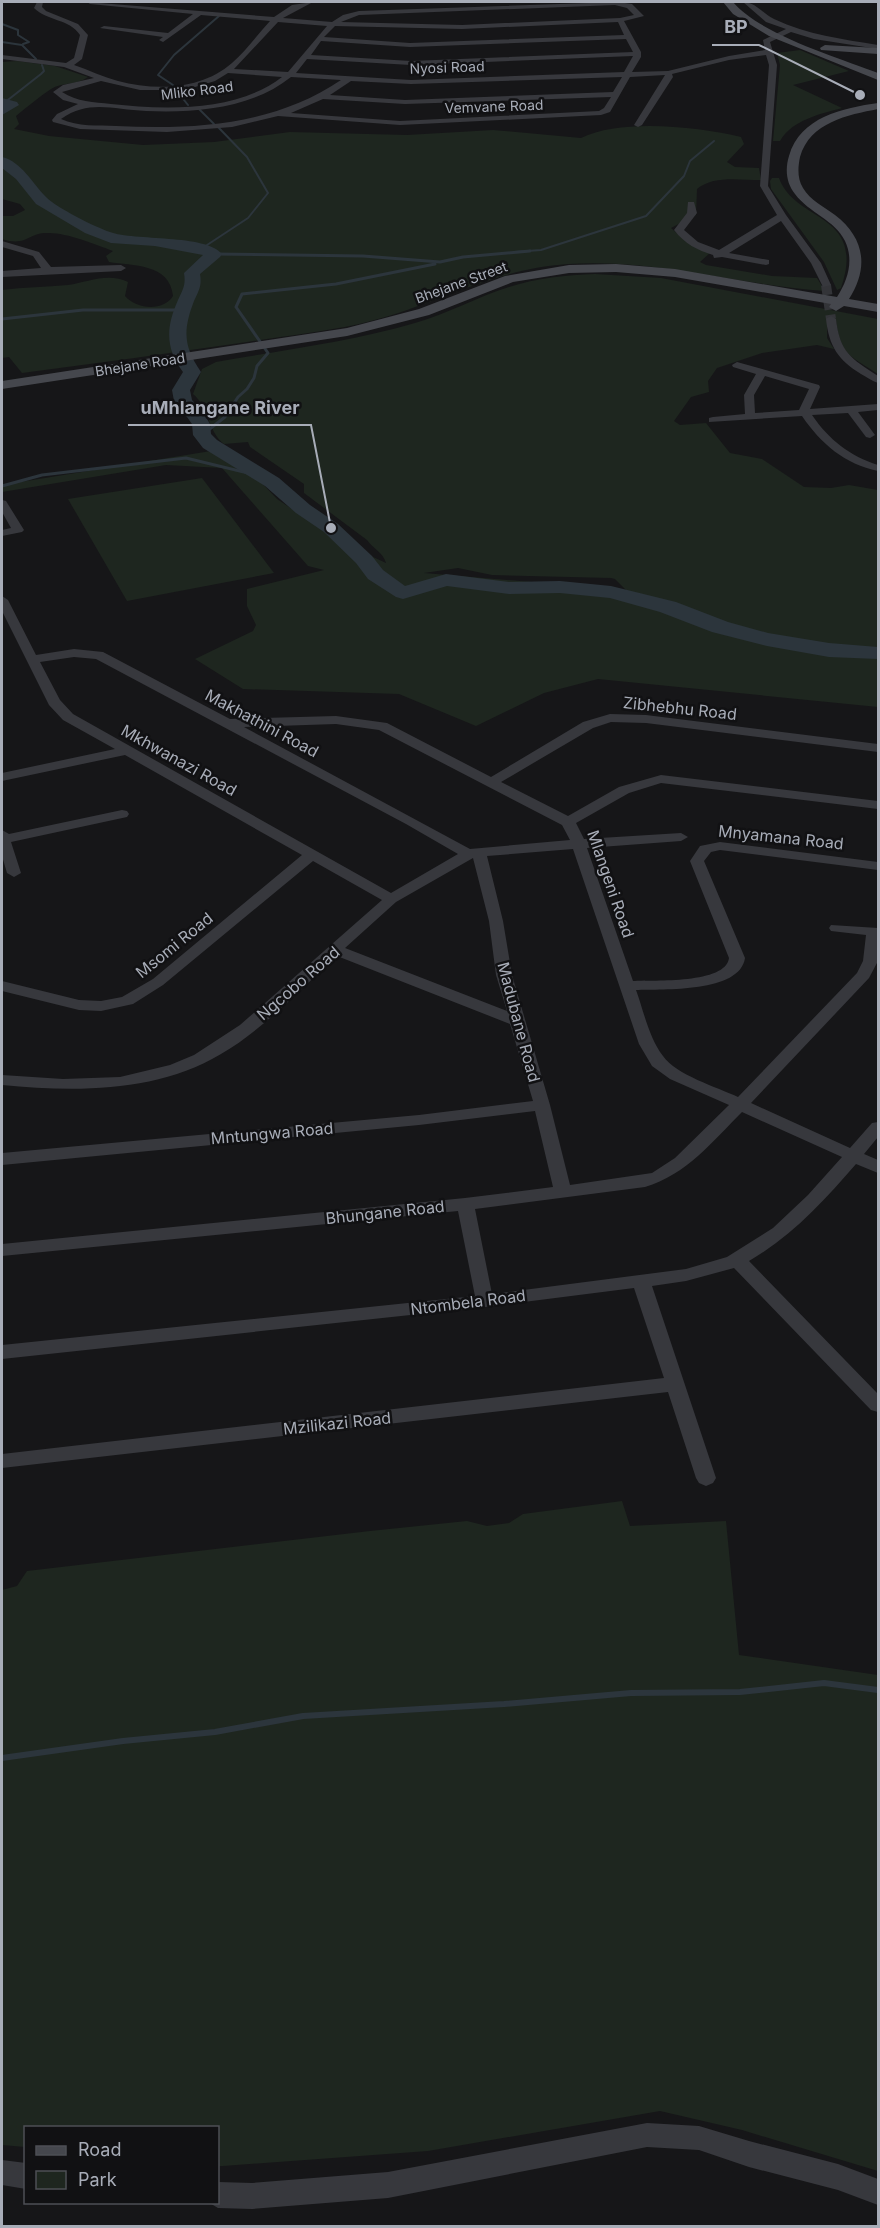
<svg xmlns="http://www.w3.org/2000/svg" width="880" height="2228" font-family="Inter,sans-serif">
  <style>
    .green { fill: #1e261f; fill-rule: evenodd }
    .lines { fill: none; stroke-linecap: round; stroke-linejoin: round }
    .stream-far2 { stroke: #2c353c; stroke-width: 2 }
    .stream-far1 { stroke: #2c353c; stroke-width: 3 }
    .stream { stroke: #2c353c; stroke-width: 6 }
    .river { fill: #2c353c; fill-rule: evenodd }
    .street-tunnel { stroke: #333438; stroke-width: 10; stroke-dasharray: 10 5; stroke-linecap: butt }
    .street { fill: #37383d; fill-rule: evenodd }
    .secondary { fill: #45474d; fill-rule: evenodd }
    .labels { text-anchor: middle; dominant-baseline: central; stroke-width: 5; stroke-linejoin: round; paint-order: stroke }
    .far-street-label { font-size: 14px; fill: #a8adb8; stroke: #111113 }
    .street-label { font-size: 16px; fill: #a8adb8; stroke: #111113 }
    .leader { fill: none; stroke: #a8adb8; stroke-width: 2 }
    .callout-dot { fill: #a8adb8; stroke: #111113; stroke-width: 2 }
    .callout-label { font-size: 18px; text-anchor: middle; font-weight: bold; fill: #a8adb8; stroke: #111113; stroke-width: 5; stroke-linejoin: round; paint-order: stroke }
  </style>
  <rect width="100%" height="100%" fill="#161618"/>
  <g class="green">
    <path d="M800,50L849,71L793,85L842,108C820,114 792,120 780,141H773L780,65L777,53Z"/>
    <path d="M17,61L55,66L88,77C78,85 62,82 51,89C39,97 27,107 16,116L19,124L14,129L49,136L143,145L214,142L290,132L407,135L493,130L581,138C622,118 698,127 741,137L744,144L727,162L735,167L759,168L761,180C740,180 713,175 697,189L696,215L671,228L680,236L711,252L700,262L706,265L772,276L817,278L825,291C738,285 655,258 568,264C491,269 433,307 359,324C322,332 284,336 247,342C172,353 97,363 22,373L9,357L2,358V290C24,287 46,287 68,285C88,282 108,272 128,282L125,296C136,309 163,312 173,296C170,263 132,266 109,262L106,256L113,251C95,244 65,232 47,233C27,233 27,247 2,239V216H13L25,210L20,204L2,199V62Z"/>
    <path d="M772,178H779C795,223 867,212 841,288L837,290L824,262L771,189L770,181Z"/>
    <path d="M595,274L661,278L878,319V374C850,355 841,357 836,320L827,318V338L834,349L817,345L762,353L717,368L708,381L709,392L691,397L674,421L680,425L706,423L730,453L762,459L804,487L831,488L849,485L878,490V707L598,679L544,693L476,726L399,694L243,689L195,659L253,631L256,625L247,606V589L324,570L308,566L222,468L166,465L2,492V485L217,450L258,479L277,499L295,511L339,530L358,550L386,563C383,552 373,549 367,540L304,493V484L250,447L248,442L224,444C208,432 209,407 193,394L202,369L216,362C282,350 350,342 415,323C447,314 477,297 509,287C537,278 566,275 595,274ZM458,568L492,575L611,578L615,579L626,590L424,573Z"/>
    <path d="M202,478L274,573L127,601L68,499Z"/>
    <path d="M622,1501L630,1526L726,1521L739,1655L878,1675V2171L742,2130L660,2111L428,2151L223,2166H218V2128H26L25,2147L2,2145V1590L17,1586L27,1571L370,1531L467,1521L487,1526L509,1523L523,1514Z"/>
  </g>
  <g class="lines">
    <g class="stream-far2">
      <path d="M2,24L18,30V35L29,42L23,44"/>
      <path d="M2,42L22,45L36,59"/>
      <path d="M173,85L158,75L174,55L219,16"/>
      <path d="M176,90L188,105"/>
      <path d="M4,103L41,74L44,71L42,65"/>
      <path d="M199,109L214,124"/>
      <path d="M201,249L248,218L268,193L247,157L218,127"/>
      <path d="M514,252L541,250L646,216L684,176L690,161L714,141"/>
    </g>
    <g class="stream-far1">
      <path d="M214,254L363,256L440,262L463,257L530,251"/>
      <path d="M2,319L83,310H182"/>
      <path d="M202,435L225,417L238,397L247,389L254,378L257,366L268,353L236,307L242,294L336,284L435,264"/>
      <path d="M2,486L42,475L186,458L260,476"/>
    </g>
    <path class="stream" d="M2,1758L123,1741L215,1732L303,1716L504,1704L631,1693L740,1692L824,1683L878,1690"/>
    <g class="river">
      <path d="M2,98L17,102L19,105L2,115Z"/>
      <path d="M2,157C22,162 32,183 46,197C57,208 95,227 110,232C134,241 206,234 222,254L220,257L200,274C202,286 199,290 194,301C183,330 183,346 201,372L190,390L192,400L204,414L210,424L211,434L217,440L279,478L310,505L338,524L372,556L383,570L405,586L446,574L509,582L560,581L611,586L676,602L728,622L768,633L829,643L878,647V659L829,657L767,646L712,632L660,612L610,598L560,593L509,594L447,586L403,599L396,597L368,579L356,563L324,532L296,513L265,486L203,448L193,435L192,424L187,417L174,401L172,390L183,372C165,348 166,327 178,300C183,289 186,285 184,273L203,255L155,246L111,243L85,233L36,204L16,179L2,168Z"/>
    </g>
    <path class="street-tunnel" d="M826,285L831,319"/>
    <g class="street">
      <path d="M37,2H43L42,7L46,11L78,24L88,35L82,59L74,65C89,70 103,77 118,81C156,91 201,90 232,63C246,51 257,35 270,21L201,15L163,42L159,40L163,37L100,28L104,26L168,33L193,14L90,4L87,2L274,17L292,5L313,2L283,18L332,22L343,15L359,11L618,2L632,4L644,16L624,21L641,52V57L632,72L668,71L729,56L765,50L763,40L786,29L766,22L743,2C756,2 763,14 774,19C808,35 842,39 878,45V49L814,39L791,32L770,42L777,65L768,186L786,215L821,263L831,285L823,287L811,263L781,221L729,253L769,260V264L766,265L722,257L714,258L713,255C697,250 685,244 674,230L687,213L688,202H694L697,213L684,230L698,242L719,250L777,215L760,186L769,65L766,55L729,60L672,74L673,77L642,125L638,127L634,125L665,75L630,77L610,112L601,115L400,125L278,116L232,127L167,132L80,129L53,122L52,120L57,114L78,104L63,100L53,92L63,85L94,78L64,67L2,59V55L66,63L74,58L80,35C70,19 47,21 34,8ZM615,5L627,8L634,15L620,18L462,25L341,22L359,15ZM278,22L327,26L288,72L234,69ZM618,22L624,35L410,43L324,37L335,26L462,29ZM626,39L633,52L411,61L311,55L321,41L410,47ZM633,56L624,72L411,80L296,73L307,59L411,65ZM228,73L282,77C237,112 166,110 111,104C94,102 77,102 62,92L101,81L140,90H185L215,81ZM291,77L341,80C275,125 194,130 116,126C98,125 78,127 61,119C90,99 113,110 146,111C195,113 251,109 291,77ZM622,77L613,92L405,100L330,95L351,81L411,84ZM611,97L604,108L599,111L400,121L291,113L323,99L405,104Z"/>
      <path d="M2,241L39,252L51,267L121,265L126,268L121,271L2,277V271L41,268L33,256L2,247Z"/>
      <path d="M831,316L836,319C840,353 851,358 878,376V383C872,381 867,377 861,374C838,360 829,346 826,319Z"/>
      <path d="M737,362L819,385L820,387L810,409L878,404V410L858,412L875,435L870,438L866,437L848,413L812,415C829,440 850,456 878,465V471C845,464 821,444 802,416L709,422V418L713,417L745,414L744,395L756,374L733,367L732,365ZM765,376L809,389L799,410L755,413L754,395Z"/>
      <path d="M2,500L6,501L24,530L22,532L2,536V530L11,528L2,512Z"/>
      <path d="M2,596L8,600L36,655L74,649L103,652L230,719L336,716L387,723L491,777L583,722L610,714L646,715L878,744V752L646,723L611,722L593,728L501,782L568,816L619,787L661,775L878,801V809L661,783L629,793L576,823L584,839L681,833L688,837L681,841L587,848L633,981C654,980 726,984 729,958L690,861L700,846L720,842L878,862V870L720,850L711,852L704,861L745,958C740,993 663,989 636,990C644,1012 649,1038 663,1056C676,1075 717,1087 738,1097L857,973L863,961L866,935L831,931L829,928L831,925L878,928V961L869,978L751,1103L850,1148L872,1123L878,1122V1137L864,1154L878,1160V1173L856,1164C824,1201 792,1236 749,1261L878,1394V1412L871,1410L734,1268L686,1281L652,1286L716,1478L713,1483L706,1486L699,1483L696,1478L668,1392L2,1468V1454L664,1378L634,1288L485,1307L2,1359V1345L475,1296L458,1211L2,1256V1244L465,1198L553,1187L535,1111L419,1125L2,1165V1153L419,1115L533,1101L510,1024L337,956C300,989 264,1029 221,1054C156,1093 75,1092 2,1085V1075L63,1079L120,1077L170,1065L194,1055L240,1025L382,900L313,861L163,985L133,1004L101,1011L79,1010L2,991V981L79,1000L101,1001L122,997L153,979L302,855L125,755L2,781V773L115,749L63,720L49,705L2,611ZM74,657L96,659L406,824L458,854L391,893L73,714L60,700L40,662ZM336,724L379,730L562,825L570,840L470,849L244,727ZM573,849L639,1044L652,1066L670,1079L729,1105L675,1158L652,1173L570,1185L550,1105L512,975L503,921L487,856ZM473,858L489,921L496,975L507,1011L345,948L396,902ZM742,1112L842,1157L808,1195L773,1228L727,1257L686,1269L492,1294L475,1209L645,1187C686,1175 713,1141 742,1112Z"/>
      <path d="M122,810L127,811L129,814L127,817L11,842L21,873L14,877L7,873L2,856V830L9,834Z"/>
      <path d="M647,2123L699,2126L749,2141L838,2164L878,2179V2205L838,2190L749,2167L699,2150L647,2147L388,2198L252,2209L218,2208L208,2202H218V2182L252,2183L388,2172Z"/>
      <path d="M2,2160L26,2163V2189L2,2185Z"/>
    </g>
    <g class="secondary">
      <path d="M723,2H733C761,35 837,57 878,73V80L769,36L733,14Z"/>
      <path d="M825,45L878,48V54L821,50L820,48Z"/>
      <path d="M878,103V109C848,115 810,122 800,157C798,167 797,178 803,188C810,200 824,207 835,215C865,238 869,268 849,299L878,304V312L844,306L836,311L829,307L831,304L675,277L616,272L569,273L513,282L429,315L347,336L2,389V381L347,328L419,309L505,276L569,265L616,264L675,269L837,297C848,280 854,260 845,241C835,220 809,213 795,194C786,183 785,169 789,156C800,117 843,108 878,103Z"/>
    </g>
  </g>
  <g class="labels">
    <g class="far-street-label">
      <text transform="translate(447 67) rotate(-2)">Nyosi Road</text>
      <text transform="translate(197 90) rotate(-7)">Mliko Road</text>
      <text transform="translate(494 106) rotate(-2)">Vemvane Road</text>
      <text transform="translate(461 282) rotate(-20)">Bhejane Street</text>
      <text transform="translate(140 364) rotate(-9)">Bhejane Road</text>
    </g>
    <g class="street-label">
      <text transform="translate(680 708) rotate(6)">Zibhebhu Road</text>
      <text transform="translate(262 723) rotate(28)">Makhathini Road</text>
      <text transform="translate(179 760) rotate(29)">Mkhwanazi Road</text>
      <text transform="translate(781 837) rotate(6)">Mnyamana Road</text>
      <text transform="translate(611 884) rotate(71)">Mlangeni Road</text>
      <text transform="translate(174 945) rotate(-39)">Msomi Road</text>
      <text transform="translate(298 983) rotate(-41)">Ngcobo Road</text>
      <text transform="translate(519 1022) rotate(75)">Madubane Road</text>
      <text transform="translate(272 1133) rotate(-5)">Mntungwa Road</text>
      <text transform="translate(385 1212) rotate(-6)">Bhungane Road</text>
      <text transform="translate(468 1302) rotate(-7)">Ntombela Road</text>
      <text transform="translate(337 1423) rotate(-6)">Mzilikazi Road</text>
    </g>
  </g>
  <path class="leader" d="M860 95L759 45H712M331 528L311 425H128"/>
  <g class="callout-dot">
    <circle cx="860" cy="95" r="6"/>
    <circle cx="331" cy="528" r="6"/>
  </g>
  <g class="callout-label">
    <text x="736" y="33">BP</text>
    <text x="220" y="414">uMhlangane River</text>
  </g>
  <rect width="880" height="2228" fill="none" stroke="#a8adb8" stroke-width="6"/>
  <rect x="24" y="2126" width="195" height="78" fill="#111113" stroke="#4d4f55" stroke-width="1.5"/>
  <rect x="36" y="2146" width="30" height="9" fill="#45474d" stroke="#4d4f55" stroke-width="1.5"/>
  <text x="78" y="2156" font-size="18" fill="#a8adb8">Road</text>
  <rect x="36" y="2171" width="30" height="18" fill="#1e261f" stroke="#4d4f55" stroke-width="1.5"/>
  <text x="78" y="2186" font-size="18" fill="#a8adb8">Park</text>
</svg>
